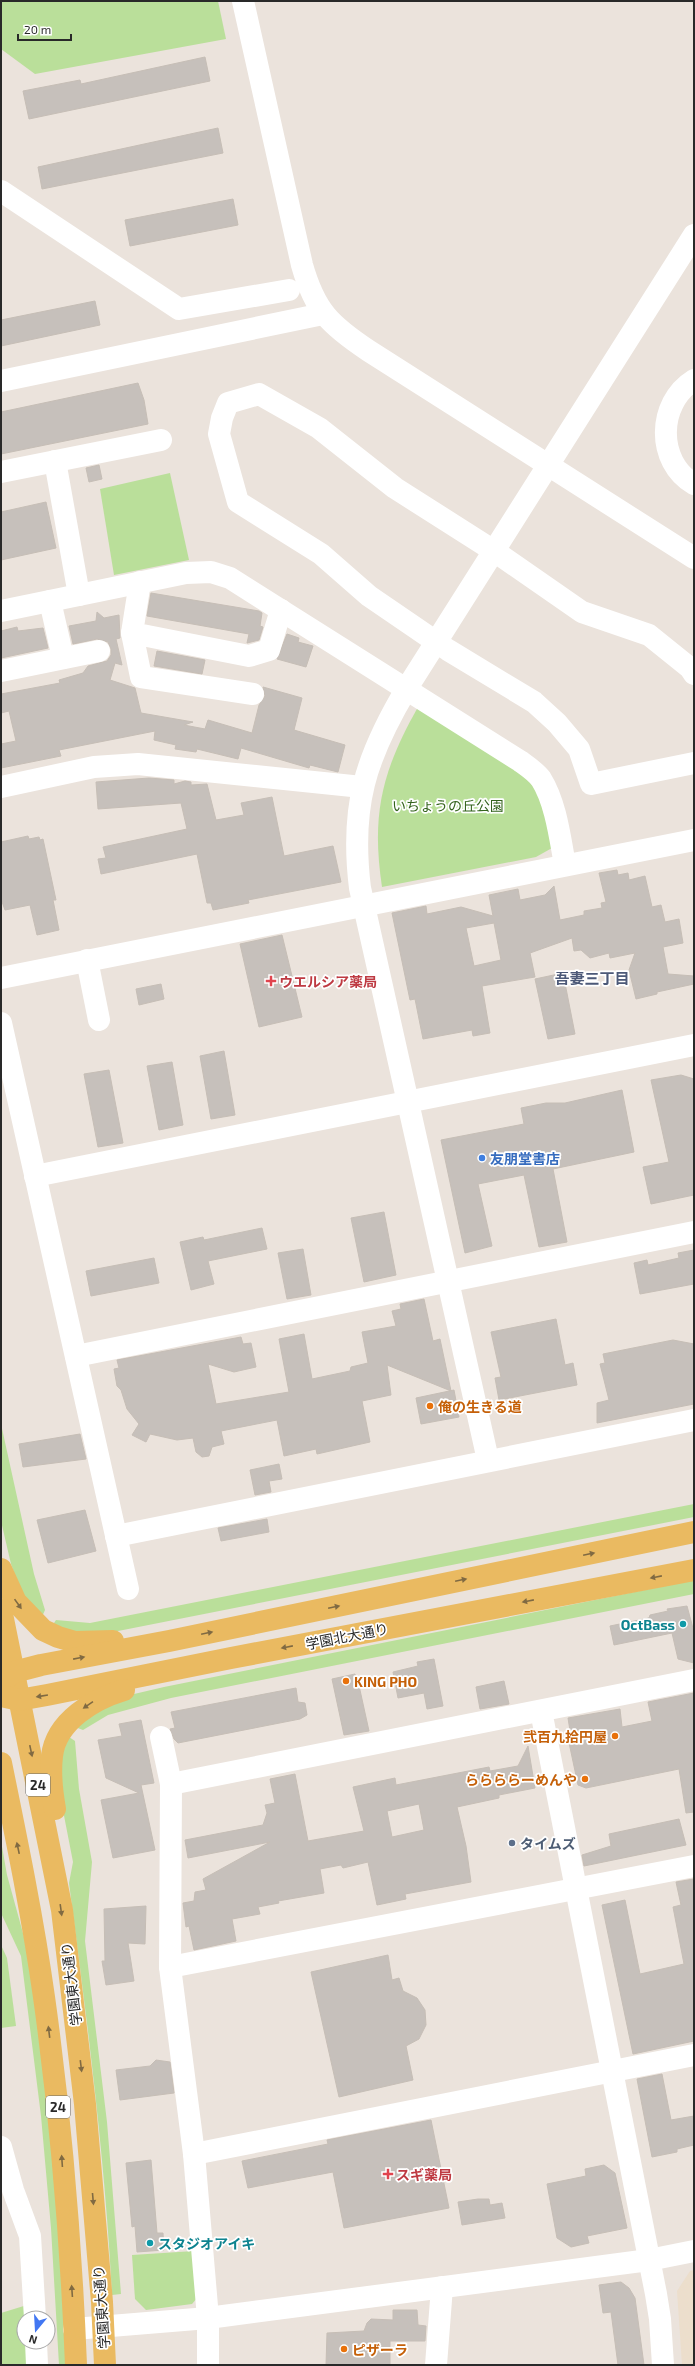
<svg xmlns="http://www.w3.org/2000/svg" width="695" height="2366" font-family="'Exo 2','Noto Sans JP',sans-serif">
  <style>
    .education { fill: #ecdecc }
    .green { fill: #badf9a }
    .building { fill: #c6c0bb; stroke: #c6beb6; fill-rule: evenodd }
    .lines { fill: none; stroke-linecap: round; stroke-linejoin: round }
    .minor { stroke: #fff; stroke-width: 22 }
    .major { stroke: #eaba61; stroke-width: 22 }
    .oneway { fill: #806a42 }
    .health-dot { fill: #e0444e; stroke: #fff; stroke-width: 1.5 }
    .shop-dot { fill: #3f7fe0; stroke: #fff; stroke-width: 1.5 }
    .food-dot { fill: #e8710a; stroke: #fff; stroke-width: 1.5 }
    .culture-dot { fill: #0f9aa8; stroke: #fff; stroke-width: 1.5 }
    .service-dot { fill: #5c6f8a; stroke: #fff; stroke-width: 1.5 }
    .labels { text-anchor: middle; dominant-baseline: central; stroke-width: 3.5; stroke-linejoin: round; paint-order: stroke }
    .shield { fill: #fff; stroke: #696969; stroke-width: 1 }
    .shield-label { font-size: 13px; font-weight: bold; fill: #292929 }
    .park-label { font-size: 14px; fill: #34631d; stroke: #fff }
    .health-label { font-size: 14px; font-weight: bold; fill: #be3a42; stroke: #fff; text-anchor: start }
    .shop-label { font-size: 14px; font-weight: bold; fill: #366cbe; stroke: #fff; text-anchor: start }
    .food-label { font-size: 14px; font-weight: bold; fill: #c56008; stroke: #fff; text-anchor: start }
    .culture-label { font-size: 14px; font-weight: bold; fill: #0d838f; stroke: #fff; text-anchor: end }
    .street-label { font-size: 14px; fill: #292929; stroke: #fff }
    .service-label { font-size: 14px; font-weight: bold; fill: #4e5e75; stroke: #fff; text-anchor: start }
    .neighbourhood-label { font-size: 15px; font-weight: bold; fill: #4c5978; stroke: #fff }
  </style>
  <rect width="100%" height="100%" fill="#ebe3dc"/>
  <path class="education" d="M694,2270V2365H682L677,2291L690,2271Z"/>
  <g class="green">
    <path d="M1,1H218L226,39L35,74L1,49Z"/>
    <path d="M170,473L189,560L114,575L100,489Z"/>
    <path d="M418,707L519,771L534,787L544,805L552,848L536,857L382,887C371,814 382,771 418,707Z"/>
    <path d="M1,1424L34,1574L45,1610L41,1619L25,1604L11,1564L1,1521Z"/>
    <path d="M694,1504V1517L108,1633H80L52,1626L56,1620L90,1623Z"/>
    <path d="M694,1580V1594L171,1698L108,1715L83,1730L75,1727L117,1698L164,1687Z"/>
    <path d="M69,1737L75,1741L79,1789L92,1862L85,1941L107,2122L121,2294L112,2295C105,2157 87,2020 69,1883L73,1862L60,1795V1759Z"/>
    <path d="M1,1841L7,1875L29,1955L41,2042L59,2226L67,2365H59L51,2228L41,2116L21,1956L1,1913Z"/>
    <path d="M1,1945L7,1958L16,2026L1,2028Z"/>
    <path d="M194,2251L198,2297L192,2304L146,2310L135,2299L132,2255Z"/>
    <path d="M27,2305L24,2318V2342H28L29,2365H1V2313Z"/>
  </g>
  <g class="building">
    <path d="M205,57L210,81L29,119L23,91L80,80L81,84Z"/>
    <path d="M218,128L223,153L42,189L38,167Z"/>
    <path d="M233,199L238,225L130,246L125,220Z"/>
    <path d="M95,301L100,325L1,346V320Z"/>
    <path d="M138,383L144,400L148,424L1,454V412Z"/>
    <path d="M99,465L102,479L89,482L86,468Z"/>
    <path d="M46,502L56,548L1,560V512Z"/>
    <path d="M151,593L259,611L262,613L260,626L263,627L259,640L247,643L249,634L147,616Z"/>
    <path d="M97,612L104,618L119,615L120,638L116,639L122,665L115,663L110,680L135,688L141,713L193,722L184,725L205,729L208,720L252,733L259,705L265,696L263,687L302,698L294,730L345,745L338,772L310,765L309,768L241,748L238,759L197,749L196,752L175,749L176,745L154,740L155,731L59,750L61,756L1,768V744L16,741L9,711L1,713V694L60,683L59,680L83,673L88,666L107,661L111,655V649L108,642L97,639L73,644L69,626L96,621Z"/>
    <path d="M17,627L18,631L43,628L48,648L1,658V631Z"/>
    <path d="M287,634L299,638L298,642L313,646L306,667L277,659Z"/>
    <path d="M157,651L205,660L202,674L154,666Z"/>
    <path d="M149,778L174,780V784L185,781L191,782V785L207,784L216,820L244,815L241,803L272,797L284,856L333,846L341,882L248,900L249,903L213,910L211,903H207L197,854L101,874L98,859L106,858L103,847L187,829L181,803L98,809L96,782Z"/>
    <path d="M28,836L29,839L39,837L40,840L43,839L56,900H53L59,930L37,935L30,905L5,910L1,899V842Z"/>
    <path d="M617,870L618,875L628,873L629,880L645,876L652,907L661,905L665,922L679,919L683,943L663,947L668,974L694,976V984L657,992V994L636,999L629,970L635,953L610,958L609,953L590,958L581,950L574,951L572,938L530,953L535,977L482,986L490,1033L473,1036L472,1030L423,1039L415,999L410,1000L392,913L426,906L427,914L461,907L493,916L489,895L518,889L520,900L545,895L554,886L560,920L584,915V911L602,908L601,903L606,902L599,873ZM494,923L501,960L474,966L466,928Z"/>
    <path d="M282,935L302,1017L259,1027L240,944Z"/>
    <path d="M563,973L575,1034L548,1039L535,979Z"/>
    <path d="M161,984L164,999L139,1005L136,989Z"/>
    <path d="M224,1051L235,1115L211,1119L200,1056Z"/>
    <path d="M172,1062L183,1125L159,1130L147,1066Z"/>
    <path d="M109,1070L123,1143L98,1147L84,1074Z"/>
    <path d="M681,1075L694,1079V1195L651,1204L643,1167L669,1162L651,1080Z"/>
    <path d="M622,1090L634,1152L553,1169L567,1242L539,1247L524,1175L478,1184L492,1246L465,1253L441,1140L524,1124L521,1108L546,1103H565Z"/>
    <path d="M384,1212L396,1275L364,1282L351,1218Z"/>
    <path d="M262,1228L267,1249L208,1261L214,1284L191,1290L180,1242L203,1237L204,1240Z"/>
    <path d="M303,1249L311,1295L287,1299L278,1253Z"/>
    <path d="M694,1250V1284L640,1294L634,1263L647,1260L648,1265L679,1258L678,1253Z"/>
    <path d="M154,1258L159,1283L91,1296L86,1271Z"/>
    <path d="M424,1299L433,1341L440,1339L451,1391L387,1365L391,1395L362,1401L370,1442L317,1454L316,1449L284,1456L277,1420L221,1431L224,1444L212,1447L209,1456L202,1457L196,1452L193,1438L177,1440L150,1434L146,1442L132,1435L139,1424L127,1409L121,1390L117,1386L114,1369L119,1368L117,1360L241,1337L243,1344L251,1343L256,1367L234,1372L208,1364L216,1404L289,1392L279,1339L304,1334L312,1379L350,1371L351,1367L368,1363L362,1332L396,1326L392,1311L401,1309L400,1304Z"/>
    <path d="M556,1319L565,1365L573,1363L577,1385L499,1400L495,1378L501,1377L491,1332Z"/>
    <path d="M673,1340L694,1344V1404L597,1423V1403L609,1400L600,1364L605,1363L603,1354Z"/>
    <path d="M454,1390L459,1417L421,1424L416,1398Z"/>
    <path d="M80,1434L86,1459L23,1467L19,1444Z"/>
    <path d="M279,1464L282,1479L269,1481L271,1492L255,1495L250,1470Z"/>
    <path d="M85,1510L96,1551L48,1563L37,1520Z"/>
    <path d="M267,1519L269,1532L221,1541L218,1528Z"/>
    <path d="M687,1606L694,1632V1663L678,1659L672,1633L614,1645L610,1626L649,1618L650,1615L668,1611L667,1609Z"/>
    <path d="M434,1659L443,1706L427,1709L424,1693L398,1698L393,1672L418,1666L417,1662Z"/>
    <path d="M355,1674L356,1680L358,1681L369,1731L344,1735L332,1679Z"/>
    <path d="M504,1681L509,1704L480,1709L476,1687Z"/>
    <path d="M296,1688L298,1702L305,1703L307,1715L300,1719L178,1743L174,1739L170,1729L175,1728L171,1712Z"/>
    <path d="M694,1693V1812L686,1813L679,1769L586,1788L578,1785L568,1738L571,1737L568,1718L620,1709L622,1727L652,1721L648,1702Z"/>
    <path d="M141,1720L154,1783L141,1785L155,1850L113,1858L101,1800L139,1793L106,1778L98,1740L122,1736L119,1724Z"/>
    <path d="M528,1746L535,1788L499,1795V1798L457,1807L466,1846L471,1882L405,1894L406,1899L377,1905L368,1862L343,1868L341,1865L320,1869L324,1893L278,1901L279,1903L258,1907L260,1914L232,1919L236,1941L194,1950L189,1926L186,1927L183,1903L194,1901L195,1892L206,1890L203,1879L270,1842L188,1858L185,1840L263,1825L267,1813L265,1805L275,1803L270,1779L295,1774L308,1841L364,1831L353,1787L395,1778L396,1785L489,1767L490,1771L518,1766ZM419,1804L424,1830L392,1837L387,1811Z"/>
    <path d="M679,1819L686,1845L584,1866L582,1855L611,1846L609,1834Z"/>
    <path d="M694,1879V2041L633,2054L602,1905L625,1900L640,1974L684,1964L673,1907L681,1905L676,1882Z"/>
    <path d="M146,1906L145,1944L128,1943L134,1981L106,1985L102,1961H105L104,1909Z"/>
    <path d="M388,1955L392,1980L399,1978L403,1991L417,1998L425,2010L426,2025L419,2039L406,2046L413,2080L339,2097L311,1972Z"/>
    <path d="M156,2060L170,2062L174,2093L120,2100L116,2070L150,2066Z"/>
    <path d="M662,2074L671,2120L694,2116V2145L677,2149V2152L652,2157L637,2079Z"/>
    <path d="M431,2120L449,2208L344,2228L333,2172L248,2188L242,2161L328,2144L327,2140Z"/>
    <path d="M151,2160L157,2233H163L164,2250L137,2252L135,2226L132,2227L126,2163Z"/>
    <path d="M604,2165L615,2173L627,2228L587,2236L589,2243L571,2247L557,2238L547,2184L586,2176L585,2169Z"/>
    <path d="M478,2199H489L490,2205L502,2203L505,2218L462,2225L458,2202Z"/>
    <path d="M621,2282L629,2288L635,2298L644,2365H618L611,2312L603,2313L599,2285Z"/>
    <path d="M393,2310H417L418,2325L426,2326L425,2341H390V2365H326L327,2333L364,2331L367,2323L371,2319L393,2320Z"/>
  </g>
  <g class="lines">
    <g class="minor">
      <path d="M243,1L302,265C315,311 330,325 369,351L694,558"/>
      <path d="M1,191L179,309L289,290"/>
      <path d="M694,380C657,403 656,462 694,484"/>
      <path d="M1,381L323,314"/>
      <path d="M55,461L79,595"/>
      <path d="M1,472L161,440"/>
      <path d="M140,582L132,633L249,656L269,650L281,610"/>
      <path d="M50,601L63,658"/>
      <path d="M1,611L186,573L211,572L230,578L520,761C527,766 536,772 541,779C556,803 560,838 565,865"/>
      <path d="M132,633L141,677L253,694"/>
      <path d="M1,671L99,651"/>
      <path d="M694,674L690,668L649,635L582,612L494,551L395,488L319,428L259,394L228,403L222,418L219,434L238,502L321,554L369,596L448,650L534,702L557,723L579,749L591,784L694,763"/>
      <path d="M1,787L94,767L138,764L362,787"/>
      <path d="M87,960L99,1020"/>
      <path d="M1,978L694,840"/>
      <path d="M1,1023L128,1589"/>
      <path d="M35,1176L694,1045"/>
      <path d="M76,1356L694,1232"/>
      <path d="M488,1460L360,888C350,807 365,758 407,688L694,235"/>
      <path d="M116,1536L694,1420"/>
      <path d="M541,1711L656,2294L660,2319L663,2365"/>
      <path d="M161,1737L171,1784L170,1967L194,2154L208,2318V2365"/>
      <path d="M171,1784L694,1680"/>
      <path d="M170,1967L694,1866"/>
      <path d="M1,2147L13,2190L30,2236L35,2318"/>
      <path d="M194,2154L694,2055"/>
      <path d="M74,2329L208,2318L649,2260L694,2251"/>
      <path d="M36,2342L37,2365"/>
      <path d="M436,2365L442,2287"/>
    </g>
    <g class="major">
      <path d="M1,1569L16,1602L43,1630L58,1637L75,1642L113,1641"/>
      <path d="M1,1609L62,1910L85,2104L102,2302L105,2365"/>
      <path d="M3,1681L14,1672L41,1665L169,1641L694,1532"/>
      <path d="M1,1696L19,1700L47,1695L231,1658L694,1570"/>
      <path d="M1,1763C17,1841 33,1919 44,1997C61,2119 71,2242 76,2365"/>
      <path d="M55,1809C52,1792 50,1773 52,1756C56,1721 94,1699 124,1690"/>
    </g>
  </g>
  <defs><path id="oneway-solid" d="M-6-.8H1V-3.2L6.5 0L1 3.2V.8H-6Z"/></defs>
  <g class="oneway">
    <use href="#oneway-solid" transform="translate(589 1554) rotate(-12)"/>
    <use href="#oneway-solid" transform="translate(656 1577) rotate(169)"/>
    <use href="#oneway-solid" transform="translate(461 1580) rotate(-12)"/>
    <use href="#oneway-solid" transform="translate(528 1601) rotate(169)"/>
    <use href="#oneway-solid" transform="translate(18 1604) rotate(55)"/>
    <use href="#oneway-solid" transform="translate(334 1607) rotate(-12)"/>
    <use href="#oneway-solid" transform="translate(207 1633) rotate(-12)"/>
    <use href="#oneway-solid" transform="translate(287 1647) rotate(169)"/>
    <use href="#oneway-solid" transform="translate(79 1658) rotate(-11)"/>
    <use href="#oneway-solid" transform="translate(42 1696) rotate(171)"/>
    <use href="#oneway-solid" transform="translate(88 1705) rotate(146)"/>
    <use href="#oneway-solid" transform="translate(31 1751) rotate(78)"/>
    <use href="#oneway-solid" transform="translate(18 1848) rotate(-102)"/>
    <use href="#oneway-solid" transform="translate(61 1910) rotate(82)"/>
    <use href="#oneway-solid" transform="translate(49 2032) rotate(-97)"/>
    <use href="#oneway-solid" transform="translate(81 2066) rotate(83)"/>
    <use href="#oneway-solid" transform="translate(62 2161) rotate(-94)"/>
    <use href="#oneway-solid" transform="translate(93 2199) rotate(85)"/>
    <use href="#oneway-solid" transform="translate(72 2291) rotate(-94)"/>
  </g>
  <g class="health-dot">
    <path d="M269 975h4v4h4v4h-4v4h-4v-4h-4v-4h4z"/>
    <path d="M386 2168h4v4h4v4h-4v4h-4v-4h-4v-4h4z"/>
  </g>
  <circle class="shop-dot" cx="482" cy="1158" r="4"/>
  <g class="food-dot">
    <circle cx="430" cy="1406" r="4"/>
    <circle cx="346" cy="1681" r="4"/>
    <circle cx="615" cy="1736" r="4"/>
    <circle cx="585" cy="1779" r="4"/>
    <circle cx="344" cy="2349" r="4"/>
  </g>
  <g class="culture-dot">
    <circle cx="683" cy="1624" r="4"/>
    <circle cx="150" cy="2243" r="4"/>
  </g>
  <circle class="service-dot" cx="512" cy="1843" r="4"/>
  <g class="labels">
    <g class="shield">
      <rect x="26" y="1774" width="24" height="22" rx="3"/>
      <rect x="46" y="2096" width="24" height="22" rx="3"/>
    </g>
    <g class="shield-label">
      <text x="38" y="1785">24</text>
      <text x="58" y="2107">24</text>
    </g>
    <g class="park-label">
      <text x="448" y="805">いちょうの丘公園</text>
    </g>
    <g class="health-label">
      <text x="279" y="981">ウエルシア薬局</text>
      <text x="396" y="2174">スギ薬局</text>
    </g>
    <g class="shop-label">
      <text x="490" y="1158">友朋堂書店</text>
    </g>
    <g class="food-label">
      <text x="438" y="1406">俺の生きる道</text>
      <text x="354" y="1681">KING PHO</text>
      <text x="607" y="1736" text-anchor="end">弐百九拾円屋</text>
      <text x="577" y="1779" text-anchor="end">ららららーめんや</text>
      <text x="352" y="2349">ピザーラ</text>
    </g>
    <g class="culture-label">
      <text x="675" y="1624">OctBass</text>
      <text x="158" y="2243" text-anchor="start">スタジオアイキ</text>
    </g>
    <g class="street-label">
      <text transform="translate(347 1636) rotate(-11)">学園北大通り</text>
      <text transform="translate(71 1984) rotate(-97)">学園東大通り</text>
      <text transform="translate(101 2307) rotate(-94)">学園東大通り</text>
    </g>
    <g class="service-label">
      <text x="520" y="1843">タイムズ</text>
    </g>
    <g class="neighbourhood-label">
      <text x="592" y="978">吾妻三丁目</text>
    </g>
  </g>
  <rect width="695" height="2366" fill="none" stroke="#292929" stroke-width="4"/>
  <g transform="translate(36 2330) rotate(198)"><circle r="19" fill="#ffffff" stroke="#a9a9a9"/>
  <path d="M0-3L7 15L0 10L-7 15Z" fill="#4277f2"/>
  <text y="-6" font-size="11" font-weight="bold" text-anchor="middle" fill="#292929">N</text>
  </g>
  <path d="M18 34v6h53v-6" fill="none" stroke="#292929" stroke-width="2"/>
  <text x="24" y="34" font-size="12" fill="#292929" stroke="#ffffff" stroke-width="3" paint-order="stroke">20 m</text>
</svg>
